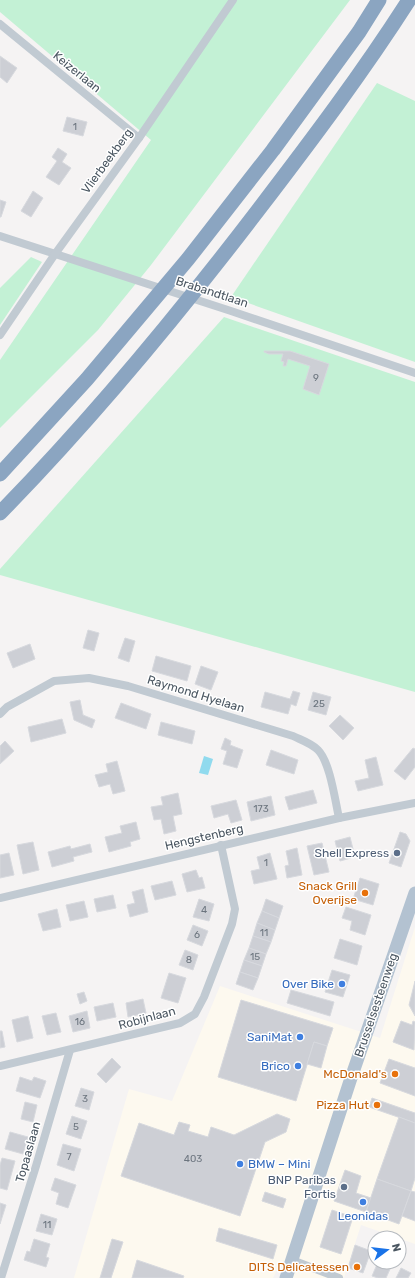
<svg xmlns="http://www.w3.org/2000/svg" width="415" height="1278" font-family="Rubik,sans-serif">
  <style>
    .commercial { fill: #fdf9ef }
    .green { fill: #c3f1d5 }
    .water { fill: #90daee }
    .building { fill: #cdcfd5; stroke: #d7d9de }
    .lines { fill: none; stroke-linecap: round; stroke-linejoin: round }
    .street { stroke: #c1cad2; stroke-width: 8 }
    .primary { stroke: #b3c2d1; stroke-width: 13 }
    .highway { stroke: #8ba5c1; stroke-width: 15 }
    .service-dot { fill: #5c6f8a; stroke: #fff; stroke-width: 1.5 }
    .food-dot { fill: #e8710a; stroke: #fff; stroke-width: 1.5 }
    .shop-dot { fill: #3f7fe0; stroke: #fff; stroke-width: 1.5 }
    .labels { text-anchor: middle; dominant-baseline: central; stroke-width: 3; stroke-linejoin: round; paint-order: stroke }
    .number-label { font-size: 10px; fill: #6b747e }
    .street-label { font-size: 12px; fill: #4a5661; stroke: #fff }
    .service-label { font-size: 12px; fill: #4e5e75; stroke: #fff; text-anchor: end }
    .food-label { font-size: 12px; fill: #c56008; stroke: #fff; text-anchor: end }
    .shop-label { font-size: 12px; fill: #366cbe; stroke: #fff; text-anchor: end }
  </style>
  <rect width="100%" height="100%" fill="#f5f3f3"/>
  <path class="commercial" d="M415,927V1244L361,1225L344,1278H292L277,1270L273,1278H74L129,1089L172,1101L220,986L380,1038Z"/>
  <g class="green">
    <path d="M0,0H350L151,265L98,330L0,428V360L151,140L0,12Z"/>
    <path d="M377,83L415,101V362L231,297Z"/>
    <path d="M31,257L42,262L0,325V288Z"/>
    <path d="M224,317L415,382V692L0,575V569Z"/>
  </g>
  <path class="water" d="M204,756L213,759L208,775L199,773Z"/>
  <g class="building">
    <path d="M0,56L17,68L7,83L0,77Z"/>
    <path d="M67,117L87,122L83,136L63,131Z"/>
    <path d="M58,148L67,154L62,162L71,168L59,185L46,177L57,161L52,157Z"/>
    <path d="M33,191L43,198L31,217L21,211Z"/>
    <path d="M0,200L6,202L1,217H0Z"/>
    <path d="M264,351H290L329,364L319,395L303,389L310,366L288,359L286,366H283L284,362L281,361L283,354H269L264,352Z"/>
    <path d="M88,630L99,633L94,651L83,648Z"/>
    <path d="M125,638L135,641L129,662L118,658Z"/>
    <path d="M30,644L35,659L13,668L7,653Z"/>
    <path d="M156,656L191,666L187,681L152,671Z"/>
    <path d="M201,666L218,672L211,690L195,684Z"/>
    <path d="M293,691L300,693L296,706L291,704L288,714L261,707L265,692L290,699Z"/>
    <path d="M313,692L331,697L326,715L308,710Z"/>
    <path d="M80,700L83,715L95,720L92,728L74,720L70,702Z"/>
    <path d="M121,703L151,714L146,729L115,718Z"/>
    <path d="M340,715L354,728L343,740L329,726Z"/>
    <path d="M62,719L66,733L31,742L28,727Z"/>
    <path d="M161,722L195,731L192,744L158,735Z"/>
    <path d="M225,738L231,741L230,745L243,750L237,768L223,764L227,751L221,749Z"/>
    <path d="M5,741L14,751L0,764V746Z"/>
    <path d="M413,748L415,749V767L405,780L394,771Z"/>
    <path d="M271,750L298,760L294,774L266,765Z"/>
    <path d="M376,757L383,785L358,791L355,781L369,778L365,760Z"/>
    <path d="M117,761L125,791L113,794L110,784L99,787L95,775L108,772L106,764Z"/>
    <path d="M313,790L317,803L289,810L285,797Z"/>
    <path d="M178,793L182,814L173,816L176,831L164,834L161,819L154,820L151,807L163,805L161,797Z"/>
    <path d="M271,796L275,815L251,821L247,802Z"/>
    <path d="M236,800L242,820L231,823L228,814L214,818L211,806Z"/>
    <path d="M136,822L140,839L130,842L131,846L109,852L105,837L122,833L120,826Z"/>
    <path d="M400,832L406,834L410,841L401,867L389,863Z"/>
    <path d="M350,837L355,857L340,861L335,841Z"/>
    <path d="M33,842L39,870L23,874L17,845Z"/>
    <path d="M322,843L329,872L314,875L307,846Z"/>
    <path d="M90,844L92,852L73,857L74,861L52,867L48,852L70,846L71,849Z"/>
    <path d="M297,848L302,875L287,878L285,866L289,865L286,851Z"/>
    <path d="M9,853L14,875L0,878V855Z"/>
    <path d="M270,853L277,879L254,884L251,871L260,869L257,857Z"/>
    <path d="M196,870L199,878L202,877L205,888L187,892L182,874Z"/>
    <path d="M360,878L379,884L373,905L353,899Z"/>
    <path d="M172,881L176,895L155,900L151,886Z"/>
    <path d="M143,889L148,912L130,917L127,905L135,903L132,892Z"/>
    <path d="M113,895L116,908L97,912L94,899Z"/>
    <path d="M199,899L214,904L209,921L193,917Z"/>
    <path d="M266,899L283,906L279,918L262,911Z"/>
    <path d="M84,901L88,917L70,921L66,905Z"/>
    <path d="M346,907L371,915L365,935L350,930L352,921L342,918Z"/>
    <path d="M57,909L61,927L43,931L38,914Z"/>
    <path d="M262,911L279,918L275,930L257,923Z"/>
    <path d="M257,923L275,930L271,942L253,936Z"/>
    <path d="M193,925L208,931L202,946L187,940Z"/>
    <path d="M253,936L271,942L266,954L249,948Z"/>
    <path d="M340,939L362,946L357,965L334,958Z"/>
    <path d="M249,948L266,954L262,966L244,960Z"/>
    <path d="M185,950L198,955L193,970L179,965Z"/>
    <path d="M244,960L262,966L258,978L240,972Z"/>
    <path d="M332,970L350,975L343,997L325,992Z"/>
    <path d="M240,972L258,978L253,990L236,984Z"/>
    <path d="M169,973L186,978L178,1003L161,998Z"/>
    <path d="M415,981V1016L409,1005Z"/>
    <path d="M291,990L334,1002L330,1016L287,1003Z"/>
    <path d="M84,992L87,1001L80,1004L77,994Z"/>
    <path d="M143,999L146,1013L128,1017L126,1003Z"/>
    <path d="M241,1000L333,1028L327,1046L314,1042L296,1101L218,1077Z"/>
    <path d="M113,1003L116,1017L97,1021L94,1007Z"/>
    <path d="M87,1011L90,1028L73,1032L69,1016Z"/>
    <path d="M56,1013L61,1032L47,1035L42,1016Z"/>
    <path d="M28,1016L33,1038L17,1042L12,1020Z"/>
    <path d="M401,1021L412,1025L413,1021L415,1022L414,1050L393,1042Z"/>
    <path d="M0,1031H2L5,1047L0,1048Z"/>
    <path d="M314,1042L327,1046L321,1068L307,1064Z"/>
    <path d="M112,1058L121,1067L106,1083L97,1074Z"/>
    <path d="M389,1059L415,1068V1096L380,1083Z"/>
    <path d="M20,1077L32,1081L34,1077L46,1081L40,1098L16,1091Z"/>
    <path d="M81,1088L94,1092L89,1110L75,1106Z"/>
    <path d="M372,1098L415,1113V1123L369,1107Z"/>
    <path d="M25,1102L37,1105L33,1122L21,1119Z"/>
    <path d="M277,1114L290,1119L286,1132L265,1142L240,1216L121,1176L139,1123L174,1135L179,1122L190,1125L188,1131L208,1137L211,1127L234,1135Z"/>
    <path d="M72,1116L87,1121L81,1139L66,1134Z"/>
    <path d="M399,1117L415,1123V1178L411,1191L377,1179Z"/>
    <path d="M10,1132L28,1137L23,1154L5,1149Z"/>
    <path d="M63,1144L81,1149L74,1171L57,1165Z"/>
    <path d="M2,1158L15,1161L7,1190L0,1188V1165Z"/>
    <path d="M345,1170L361,1176L356,1193L371,1198L366,1212L334,1201Z"/>
    <path d="M55,1178L76,1185L68,1208L56,1204L59,1193L51,1190Z"/>
    <path d="M377,1179L411,1191L399,1224L366,1212Z"/>
    <path d="M411,1191L415,1192V1221L402,1216Z"/>
    <path d="M265,1192L286,1199L283,1208L262,1201Z"/>
    <path d="M0,1203L6,1205L0,1224Z"/>
    <path d="M332,1210L353,1217L341,1254L320,1247Z"/>
    <path d="M41,1214L57,1219L52,1235L36,1231Z"/>
    <path d="M219,1228L277,1245L273,1259L216,1241Z"/>
    <path d="M34,1239L50,1244L46,1257L49,1258L46,1267L24,1260L27,1251L30,1252Z"/>
    <path d="M112,1239L123,1242L111,1278H100Z"/>
    <path d="M355,1245L371,1251L363,1273L348,1268Z"/>
    <path d="M137,1260L184,1276L183,1278H132Z"/>
    <path d="M378,1262L391,1267L386,1278H378L372,1276Z"/>
    <path d="M401,1268L411,1273L408,1278H396Z"/>
  </g>
  <g class="lines">
    <g class="street">
      <path d="M0,24L139,138"/>
      <path d="M0,236L231,311L415,373"/>
      <path d="M0,335L55,254L139,138L233,0"/>
      <path d="M0,714L7,707L54,681L89,678L128,686L293,736C301,740 311,743 318,750C330,762 335,800 339,818"/>
      <path d="M0,898L339,818L415,803"/>
      <path d="M0,1066L180,1023L195,1014L204,997L232,924L235,909L221,845"/>
      <path d="M292,1260L339,1278"/>
      <path d="M1,1278L36,1166L70,1050"/>
    </g>
    <path class="primary" d="M286,1278L350,1081L415,893"/>
    <g class="highway">
      <path d="M0,474L87,379L188,259L273,150L359,32L379,0"/>
      <path d="M0,513C93,418 178,315 259,209C311,141 363,72 409,0"/>
    </g>
  </g>
  <g class="service-dot">
    <circle cx="397" cy="853" r="4"/>
    <circle cx="344" cy="1187" r="4"/>
  </g>
  <g class="food-dot">
    <circle cx="365" cy="893" r="4"/>
    <circle cx="395" cy="1074" r="4"/>
    <circle cx="377" cy="1105" r="4"/>
    <circle cx="357" cy="1267" r="4"/>
  </g>
  <g class="shop-dot">
    <circle cx="342" cy="984" r="4"/>
    <circle cx="300" cy="1037" r="4"/>
    <circle cx="298" cy="1066" r="4"/>
    <circle cx="240" cy="1164" r="4"/>
    <circle cx="363" cy="1202" r="4"/>
  </g>
  <g class="labels">
    <g class="number-label">
      <text x="75" y="127">1</text>
      <text x="316" y="378">9</text>
      <text x="319" y="704">25</text>
      <text x="261" y="809">173</text>
      <text x="266" y="863">1</text>
      <text x="204" y="910">4</text>
      <text x="264" y="933">11</text>
      <text x="197" y="935">6</text>
      <text x="255" y="957">15</text>
      <text x="189" y="960">8</text>
      <text x="80" y="1022">16</text>
      <text x="85" y="1099">3</text>
      <text x="76" y="1127">5</text>
      <text x="69" y="1157">7</text>
      <text x="193" y="1159">403</text>
      <text x="47" y="1225">11</text>
    </g>
    <g class="street-label">
      <text transform="translate(77 72) rotate(39)">Keizerlaan</text>
      <text transform="translate(107 161) rotate(-54)">Vlierbeekberg</text>
      <text transform="translate(212 292) rotate(18)">Brabandtlaan</text>
      <text transform="translate(196 694) rotate(17)">Raymond Hyelaan</text>
      <text transform="translate(204 837) rotate(-13)">Hengstenberg</text>
      <text transform="translate(376 1005) rotate(-71)">Brusselsesteenweg</text>
      <text transform="translate(147 1018) rotate(-15)">Robijnlaan</text>
      <text transform="translate(28 1152) rotate(-74)">Topaaslaan</text>
    </g>
    <g class="service-label">
      <text x="389" y="853">Shell Express</text>
      <text x="336" y="1180">BNP Paribas<tspan x="336" dy="14">Fortis</tspan></text>
    </g>
    <g class="food-label">
      <text x="357" y="886">Snack Grill<tspan x="357" dy="14">Overijse</tspan></text>
      <text x="387" y="1074">McDonald's</text>
      <text x="369" y="1105">Pizza Hut</text>
      <text x="349" y="1267">DITS Delicatessen</text>
    </g>
    <g class="shop-label">
      <text x="334" y="984">Over Bike</text>
      <text x="292" y="1037">SaniMat</text>
      <text x="290" y="1066">Brico</text>
      <text x="248" y="1164" text-anchor="start">BMW – Mini</text>
      <text x="363" y="1216" text-anchor="middle">Leonidas</text>
    </g>
  </g>
  <g transform="translate(387 1250) rotate(75)"><circle r="19" fill="#ffffff" stroke="#b7bbc0"/>
  <path d="M0-3L7 15L0 10L-7 15Z" fill="#1a73e8"/>
  <text y="-6" font-size="11" font-weight="bold" text-anchor="middle" fill="#4a5661">N</text>
  </g>
</svg>
